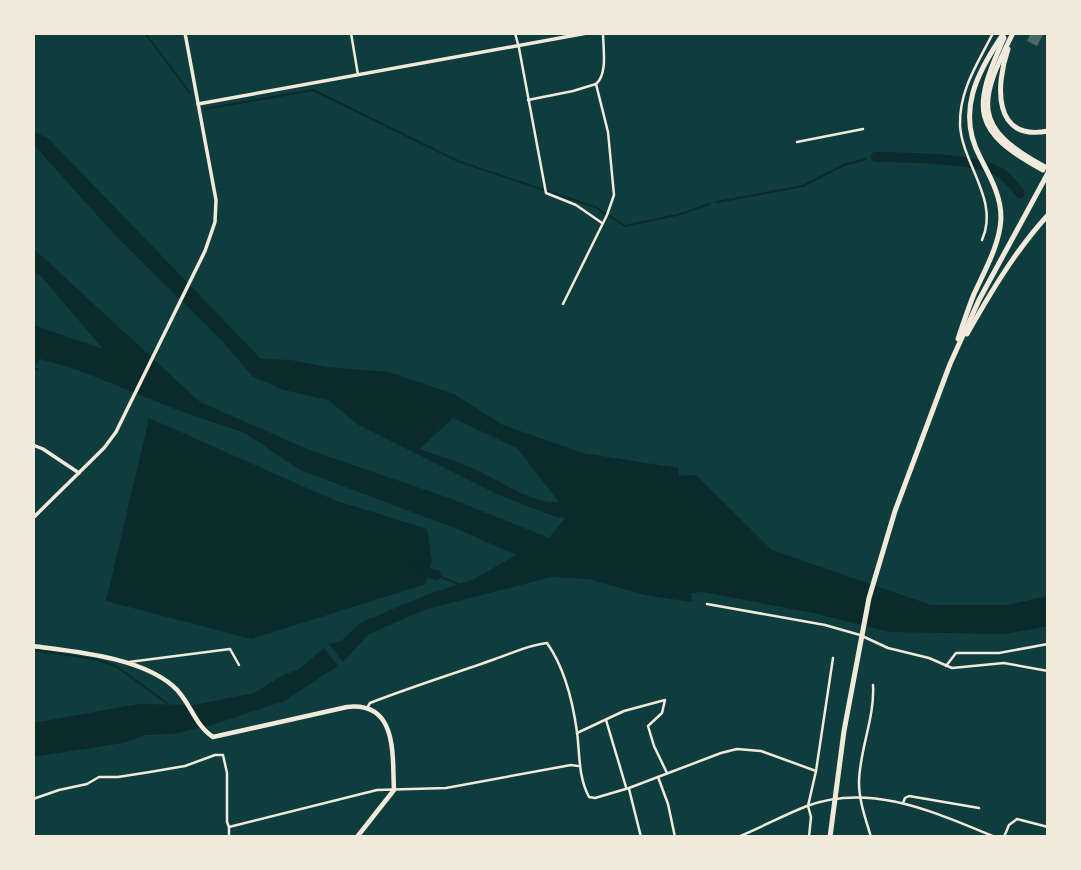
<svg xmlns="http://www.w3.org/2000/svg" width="1081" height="870" font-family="Arial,sans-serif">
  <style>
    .water { fill: #0a2a2b; fill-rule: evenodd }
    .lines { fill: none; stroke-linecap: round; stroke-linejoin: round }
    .stream { stroke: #0a2a2b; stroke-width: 2 }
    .river { stroke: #0a2a2b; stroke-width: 10 }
    .building { fill: #486865 }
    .minor { stroke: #f1e9da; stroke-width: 2.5 }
    .tertiary { stroke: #f1e9da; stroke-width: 3.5 }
    .secondary { stroke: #f1e9da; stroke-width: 4.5 }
    .motorway { stroke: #f1e9da; stroke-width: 5 }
  </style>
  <rect width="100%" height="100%" fill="#0f3d3e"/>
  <g class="water">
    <path d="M33,131L49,139L261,359L291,360L326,367L389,372L454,394L503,425L583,453L678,468L679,476L696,475L772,550L931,605H1008L1048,596V626L1005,634L889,632L813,613L703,592L691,593L692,602L644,595L589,579L551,577L424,610L369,634L343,662L329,644L341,641L362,622L429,594L474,579L516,555L457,529L300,470L245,433L180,411L78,370L40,359L33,370V325L103,349L40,275L33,273V248L200,402L312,451L449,498L549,538L565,518L556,517L499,495L357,424L328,400L284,390L252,376L226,345L114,234L33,144ZM453,418L517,448L559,502C533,505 496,478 472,468C455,461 437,455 420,449Z"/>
    <path d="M149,418L334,500L427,529L432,561L426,584L251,639L106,601L148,423L146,421Z"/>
    <path d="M324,648L338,666L284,701L212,725L173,734L145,735L123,743L33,757V723L138,704L194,705L254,693L282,676L299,669Z"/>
  </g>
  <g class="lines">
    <g class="stream">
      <path d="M145,33L190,93"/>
      <path d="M205,109L313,90L458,161L595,207L625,226L681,214L709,204"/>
      <path d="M717,202L803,186L844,165L866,159"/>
      <path d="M34,368L38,370"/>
      <path d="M436,575L458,584"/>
      <path d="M33,650L94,659L116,666L168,704"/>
    </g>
    <g class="river">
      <path d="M876,157C907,158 975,157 1001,173C1008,178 1014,186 1020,193"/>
      <path d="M417,568L436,575"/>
    </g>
  </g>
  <path class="building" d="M1031,33H1044L1037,46L1027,41Z"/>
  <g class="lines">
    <g class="minor">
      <path d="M351,33L358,75"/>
      <path d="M515,33L519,48L546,193L576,205L602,223"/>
      <path d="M528,100L573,91L596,84"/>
      <path d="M797,142L863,129"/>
      <path d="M982,240C1000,200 962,164 960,125C959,90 978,63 993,33"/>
      <path d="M563,304L607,215L614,195L608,132L596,84C608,74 603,48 603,33"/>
      <path d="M707,604L825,625L860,635L888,648L929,658L952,668L1004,663L1048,671"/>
      <path d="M129,662L230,649L239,665"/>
      <path d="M946,666L956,653H999L1048,644"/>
      <path d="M367,708L370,703C411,687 453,674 495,659C513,653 528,645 547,643C564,667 573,703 577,732C580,755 578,776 589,797L595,798L629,788L721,753L737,749L761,751L816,771L808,806L811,817L809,837"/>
      <path d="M606,720L626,787"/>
      <path d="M577,733L624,711L665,700L662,713L648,726L654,746L667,773"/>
      <path d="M816,771L833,658"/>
      <path d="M658,777L668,804L675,837"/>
      <path d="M629,789L641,837"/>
      <path d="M33,799L59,790L87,784L99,777H118L150,772L185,766L215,755H223L227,773V822L229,827L377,790L446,788L571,765L578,766"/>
      <path d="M903,803L905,798L909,796L979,808"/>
      <path d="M229,837V827"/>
      <path d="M738,837C762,827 784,815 807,806C871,782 936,813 995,837"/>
      <path d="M871,837C866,820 859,801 859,783C859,751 875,718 873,685"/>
      <path d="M1004,837L1009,825L1017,819L1048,827"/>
    </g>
    <g class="tertiary">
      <path d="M198,104L587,33"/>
      <path d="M33,445L43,449L79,473"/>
      <path d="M33,518L104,448L116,432L205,251L215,222L216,200L185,33"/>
      <path d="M33,627V640"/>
    </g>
    <path class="secondary" d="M33,646C76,652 139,657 173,686C190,700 194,725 213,737L347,707C399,701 392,758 394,790L357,837"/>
    <g class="motorway">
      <path d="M1013,33C979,101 970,127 1045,167"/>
      <path d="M1004,38C972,109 971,131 1043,170"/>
      <path d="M1008,49C996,84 992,142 1048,131"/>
      <path d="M967,334C991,292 1015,251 1048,215"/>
      <path d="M958,339C963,324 968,309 974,294C985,270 1000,244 1001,218C1001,195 990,177 980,157C956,112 977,72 1004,33"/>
      <path d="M830,837L844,731L869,598L895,511L950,364L979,300L1048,173"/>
    </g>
  </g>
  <rect width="1081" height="870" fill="none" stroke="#f1e9da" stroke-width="70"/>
</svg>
